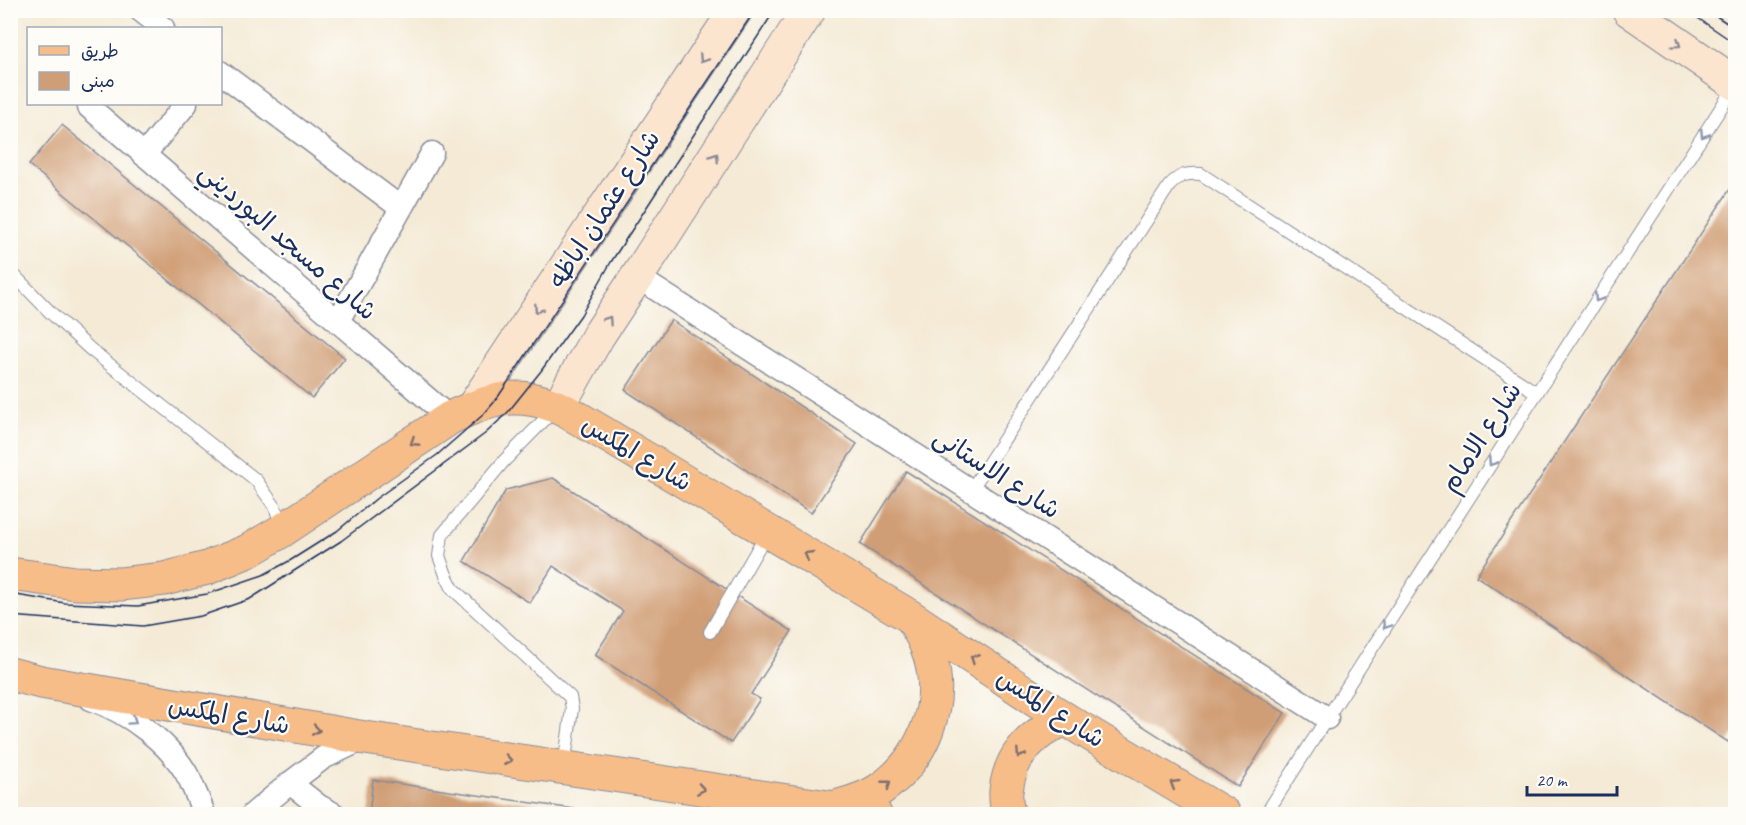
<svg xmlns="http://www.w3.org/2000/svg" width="1746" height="825" font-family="Caveat,'Playpen Sans Arabic',sans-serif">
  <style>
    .building { fill: #d09e76 }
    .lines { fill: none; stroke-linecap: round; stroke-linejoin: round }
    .lane-casing { stroke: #888c9a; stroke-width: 14 }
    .street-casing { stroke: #888c9a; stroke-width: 25 }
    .secondary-casing { stroke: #888c9a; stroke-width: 35 }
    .primary-casing { stroke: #888c9a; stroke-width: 35 }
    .lane { stroke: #fff; stroke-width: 12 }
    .street { stroke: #fff; stroke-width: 22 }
    .secondary { stroke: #fce5cf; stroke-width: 33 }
    .primary { stroke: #f7bd88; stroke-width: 33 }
    .tram { stroke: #1b2f5e; stroke-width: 1.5 }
    .oneway { stroke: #8c8a96 }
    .oneway2 { stroke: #8d97ae }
    .oneway3 { stroke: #7e6f71 }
    .labels { text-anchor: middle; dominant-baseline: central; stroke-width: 4.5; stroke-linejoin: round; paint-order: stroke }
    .street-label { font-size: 26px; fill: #1b2f5e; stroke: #fdfcf7 }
  </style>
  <rect width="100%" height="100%" fill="#fdfcf7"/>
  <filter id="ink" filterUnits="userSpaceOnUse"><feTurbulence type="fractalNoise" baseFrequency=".0167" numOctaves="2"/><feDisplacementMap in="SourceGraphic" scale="12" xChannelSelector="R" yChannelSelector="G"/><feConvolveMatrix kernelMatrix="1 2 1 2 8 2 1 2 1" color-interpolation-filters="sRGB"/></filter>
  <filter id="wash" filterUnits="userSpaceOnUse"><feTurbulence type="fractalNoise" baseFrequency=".008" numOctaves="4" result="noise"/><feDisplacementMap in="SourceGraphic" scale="24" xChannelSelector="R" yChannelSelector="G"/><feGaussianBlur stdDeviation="1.35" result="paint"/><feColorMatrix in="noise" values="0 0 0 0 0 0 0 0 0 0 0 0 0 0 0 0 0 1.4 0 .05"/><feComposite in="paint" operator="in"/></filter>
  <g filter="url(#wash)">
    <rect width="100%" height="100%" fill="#f4ead5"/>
    <g id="blocks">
      <g class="building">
        <path d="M62,125L345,358L312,398L29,165Z"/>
        <path d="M1736,180V731L1728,742L1476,576Z"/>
        <path d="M671,320L857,444L811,513L625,390Z"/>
        <path d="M906,471L1285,713L1238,787L860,544Z"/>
        <path d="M553,478L792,631L751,694L760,699L731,743L595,655L623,611L553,566L530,603L464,561L506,490Z"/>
        <path d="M373,780L602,813V814H369Z"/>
      </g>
    </g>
  </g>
  <g filter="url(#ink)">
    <use href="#blocks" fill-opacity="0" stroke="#888c9a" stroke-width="1.5"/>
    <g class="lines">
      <defs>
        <g id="lane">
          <path d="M10,271L51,313L90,349L256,480L275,507L283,529"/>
          <path d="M555,409L504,461L442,535L439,556L446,575L453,589L570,697L572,709L564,767"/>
          <path d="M971,490L1169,186C1179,175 1186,173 1201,174L1537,393"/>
          <path d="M710,632L768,531"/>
          <path d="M1266,814L1327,718L1735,86"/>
        </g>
        <g id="street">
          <path d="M140,10L163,28"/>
          <path d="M220,72L401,208"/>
          <path d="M89,107L450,418"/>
          <path d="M144,155L186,104"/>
          <path d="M637,277L1327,718"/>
          <path d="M338,321L432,153"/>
          <path d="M91,699C128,712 172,744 190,780C195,791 200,803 204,814"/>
          <path d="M290,783L319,806L334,814"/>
          <path d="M253,814L290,783L323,758L365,738"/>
        </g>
        <g id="secondary">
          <path d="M1629,10L1736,84"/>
          <path d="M473,407L736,10"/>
          <path d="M558,407L598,336L637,277L809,10"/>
        </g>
        <g id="primary">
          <path d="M10,574L76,583L121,584L164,579L207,568L248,551L283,530L450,418C497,395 527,389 573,415L911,617L1065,719L1224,814"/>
          <path d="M10,674L41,682L365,738L875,814"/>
          <path d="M836,807C850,803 866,799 879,790C922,761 945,707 930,656C926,642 919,630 912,618"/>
          <path d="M1008,814C1007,807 1005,799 1006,791C1010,754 1033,733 1065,719"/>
        </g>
      </defs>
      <use href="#lane" class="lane-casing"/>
      <use href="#street" class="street-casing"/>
      <use href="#secondary" class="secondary-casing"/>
      <use href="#primary" class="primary-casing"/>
      <use href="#lane" class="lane"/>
      <use href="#street" class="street"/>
      <use href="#secondary" class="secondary"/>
      <use href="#primary" class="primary"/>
      <g class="tram">
        <path d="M1686,10L1736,44"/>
        <path d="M1707,10L1736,29"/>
        <path d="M10,594L65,603L138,606L207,594L263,575L291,560L337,531L377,498L437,455L484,414L496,400L755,10"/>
        <path d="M10,616L143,626L201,616L250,599L341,541L486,433L508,412L541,371L581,315L611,262L775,10"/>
      </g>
    </g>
    <defs><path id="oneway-chevron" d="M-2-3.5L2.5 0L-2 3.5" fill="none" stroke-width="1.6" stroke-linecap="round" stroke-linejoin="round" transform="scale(1.5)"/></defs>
    <g class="oneway">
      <use href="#oneway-chevron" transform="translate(1677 44) rotate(34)"/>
      <use href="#oneway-chevron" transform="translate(703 59) rotate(123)"/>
      <use href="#oneway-chevron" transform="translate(715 157) rotate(-57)"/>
      <use href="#oneway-chevron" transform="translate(538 309) rotate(123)"/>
      <use href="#oneway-chevron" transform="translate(608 320) rotate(-56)"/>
    </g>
    <g class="oneway2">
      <use href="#oneway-chevron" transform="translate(1704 134) rotate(123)"/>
      <use href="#oneway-chevron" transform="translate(1598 298) rotate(123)"/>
      <use href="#oneway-chevron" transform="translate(1492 462) rotate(123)"/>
      <use href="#oneway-chevron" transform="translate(1386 625) rotate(123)"/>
      <use href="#oneway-chevron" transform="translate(133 721) rotate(34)"/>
    </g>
    <g class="oneway3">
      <use href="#oneway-chevron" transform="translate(414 442) rotate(147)"/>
      <use href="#oneway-chevron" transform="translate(808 555) rotate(-149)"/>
      <use href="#oneway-chevron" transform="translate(974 658) rotate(-146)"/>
      <use href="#oneway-chevron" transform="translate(316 730) rotate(10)"/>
      <use href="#oneway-chevron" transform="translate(1020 754) rotate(123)"/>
      <use href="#oneway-chevron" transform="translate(508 760) rotate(9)"/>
      <use href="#oneway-chevron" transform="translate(887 784) rotate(-38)"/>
      <use href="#oneway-chevron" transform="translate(1174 784) rotate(-149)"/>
      <use href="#oneway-chevron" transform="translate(701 789) rotate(9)"/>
    </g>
  </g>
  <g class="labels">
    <g class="street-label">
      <text transform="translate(604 209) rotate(-57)">شارع عثمان اباظه</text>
      <text transform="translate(288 241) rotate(41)">شارع مسجد البورديني</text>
      <text transform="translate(1481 437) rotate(-57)">شارع الامام</text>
      <text transform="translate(637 453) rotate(31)">شارع المكس</text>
      <text transform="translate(997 473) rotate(33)">شارع الاستانى</text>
      <text transform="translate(1051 708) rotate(33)">شارع المكس</text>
      <text transform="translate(229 715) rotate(10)">شارع المكس</text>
    </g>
  </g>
  <rect width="1746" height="825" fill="none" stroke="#fdfcf7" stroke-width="36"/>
  <rect x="27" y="27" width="195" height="78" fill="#fdfcf7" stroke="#a3aaba" stroke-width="1.5"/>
  <rect x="39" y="46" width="30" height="9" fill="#f7bd88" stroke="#a3aaba" stroke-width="1.5"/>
  <text x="81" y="57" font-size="18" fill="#1b2f5e">طريق</text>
  <rect x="39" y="72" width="30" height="18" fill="#d09e76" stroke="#a3aaba" stroke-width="1.5"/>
  <text x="81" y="87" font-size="18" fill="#1b2f5e">مبنى</text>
  <path d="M1527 786v9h90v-9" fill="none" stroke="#1b2f5e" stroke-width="3"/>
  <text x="1536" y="786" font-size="18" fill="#1b2f5e" stroke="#fdfcf7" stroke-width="4.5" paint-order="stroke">20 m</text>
</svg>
